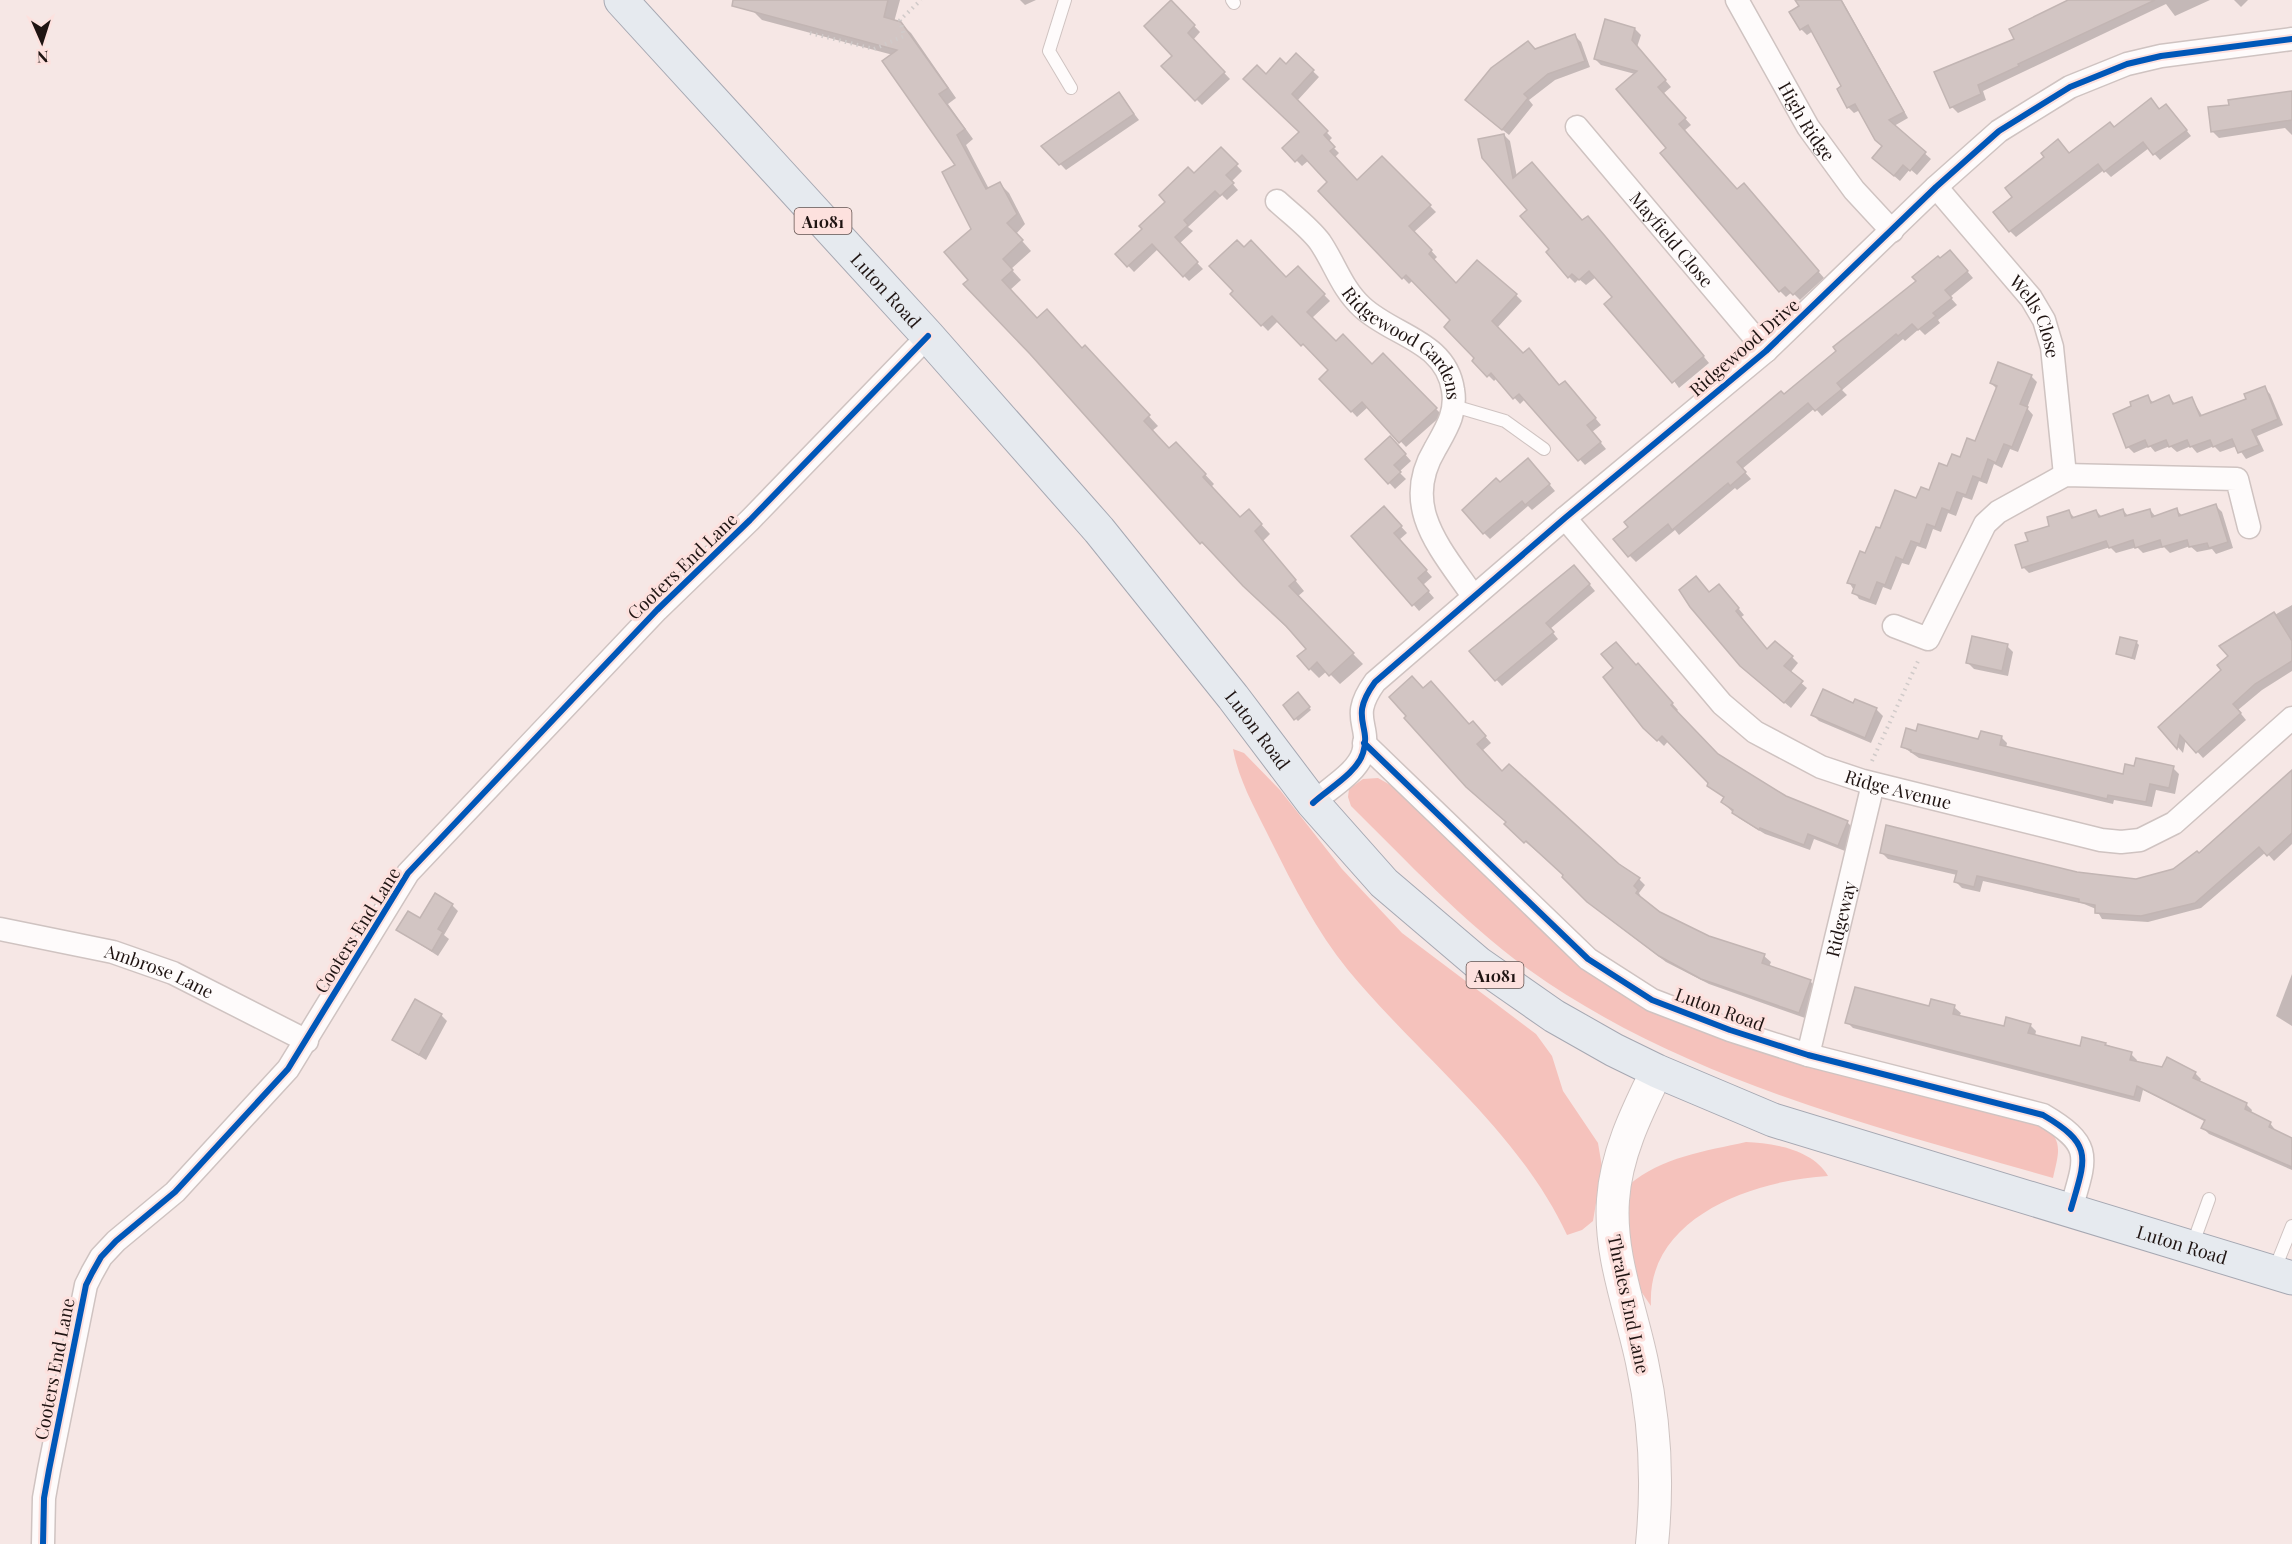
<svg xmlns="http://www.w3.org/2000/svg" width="2292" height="1544" font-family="'Playfair Display',serif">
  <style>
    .green { fill: #f5c2bc }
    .shadow { fill: #0003 }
    .building { fill: #d2c5c3; stroke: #c2b5b3; stroke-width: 1.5 }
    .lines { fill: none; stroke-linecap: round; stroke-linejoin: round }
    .lane-casing { stroke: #cfc3c1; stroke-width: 14 }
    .street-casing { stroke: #cfc3c1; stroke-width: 25 }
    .secondary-casing { stroke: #cfc3c1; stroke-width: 34 }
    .primary-casing { stroke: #a6a8b2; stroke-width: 35 }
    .path { stroke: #d0cac9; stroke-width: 4; stroke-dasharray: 1.5 4.5; stroke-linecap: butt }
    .lane { stroke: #fefbfb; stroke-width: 12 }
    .street { stroke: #fefbfb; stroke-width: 22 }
    .secondary { stroke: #fefbfb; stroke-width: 32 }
    .primary { stroke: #e6eaef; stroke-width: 33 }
    .cycleway-casing { stroke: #fde1de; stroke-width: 10 }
    .cycleway { stroke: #0057b8; stroke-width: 6 }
    .labels { text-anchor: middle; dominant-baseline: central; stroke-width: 6; stroke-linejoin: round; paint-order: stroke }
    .shield { fill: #fde1de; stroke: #62524f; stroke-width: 1.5 }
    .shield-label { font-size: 16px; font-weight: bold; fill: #1f1412 }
    .street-label { font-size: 18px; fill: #1f1412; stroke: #fde1de }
  </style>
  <rect width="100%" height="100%" fill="#f6e7e5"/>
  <g class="green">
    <path d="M1233,749L1244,753L1280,790L1342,869L1402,933L1536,1034L1552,1056L1563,1091L1598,1143L1602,1167L1593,1221L1582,1230L1567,1235C1518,1130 1421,1058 1348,970C1317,932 1293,885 1271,841C1257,812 1239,782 1233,749Z"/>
    <path d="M1378,778L1417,800L1522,911L1589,968L1662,1011L2041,1122C2064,1141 2059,1151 2053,1178C1873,1126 1683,1080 1528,969C1463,922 1408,862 1351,806L1348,797L1349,789L1363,779Z"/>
    <path d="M1746,1142C1774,1143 1813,1150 1828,1176C1754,1180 1646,1217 1651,1306L1634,1281L1626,1260L1629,1185C1661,1157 1706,1151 1746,1142Z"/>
  </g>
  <g class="shadow">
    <path d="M755,0H900L894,22L901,24L911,33L956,98L948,104L973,139L966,145L989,189L1000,184L1009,193L1025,224L1016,234L1031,251L1011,269L1021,280L1010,290L1037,320L1094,357L1158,426L1152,431L1169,450L1185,453L1214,484L1211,487L1240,519L1258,521L1270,534L1263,541L1304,591L1297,597L1363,664L1340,684L1327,671L1319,678L1310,669L1308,649L1202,543L1032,353L970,280L973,229L958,166L893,55L762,20L752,10Z"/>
    <path d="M1020,0H1036L1025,5Z"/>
    <path d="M1796,0H1842L1908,118L1894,126L1931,159L1917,175L1910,169L1900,181L1879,163L1883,146L1860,110L1854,113L1848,107L1843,87L1813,31L1807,35L1801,29V7Z"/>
    <path d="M2074,0H2210L2175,16L2166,4L1983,91L1986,100L1958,113L1952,107L2016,40Z"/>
    <path d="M2234,0H2248L2241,7Z"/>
    <path d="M1171,2L1200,32L1193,40L1230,79L1202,105L1163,66L1174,56Z"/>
    <path d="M1635,29L1641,35L1637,47L1671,87L1663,94L1691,125L1684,131L1738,191H1750L1824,278L1800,300L1792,292L1786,297L1780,291L1662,154L1668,148L1635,74L1601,65L1595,59Z"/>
    <path d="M1575,36L1581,42L1590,67L1555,80L1529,100L1533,105L1509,135L1473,106L1536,51Z"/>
    <path d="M1296,55L1319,77L1297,101L1332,138L1328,142L1339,153L1334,158L1357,182L1382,158L1436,212L1414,232L1437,257L1433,261L1456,285L1516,295L1522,301L1497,328L1560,387L1571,389L1601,425L1592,432L1606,449L1585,465L1525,399L1520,404L1497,378L1494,381L1474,361L1477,358L1452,320L1413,280L1409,284L1320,191L1330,182L1309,160L1302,166L1284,148L1301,132L1266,76L1286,66Z"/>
    <path d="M2292,92V135L2285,128L2219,138L2213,132Z"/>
    <path d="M1119,94L1139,120L1066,170L1043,146Z"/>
    <path d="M2160,110L2172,112L2191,136L2160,160L2149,148L2111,177L2104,170L2016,237L2010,231L2014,197L2070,155L2114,128Z"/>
    <path d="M1504,135L1510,141L1517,177L1611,244L1709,363L1679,388L1614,297L1596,277L1586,285L1579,279L1575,283L1569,277L1529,210L1483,158Z"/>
    <path d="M1221,149L1242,171L1231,182L1238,190L1227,200L1222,195L1188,227L1193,231L1179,244L1203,269L1189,281L1158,249L1134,272L1117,254Z"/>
    <path d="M1956,258L1973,278L1950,297L1957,305L1938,320L1940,323L1925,335L1919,329L1905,341L1903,339L1842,390L1847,395L1822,416L1815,408L1742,469L1751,479L1737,490L1735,488L1679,535L1675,530L1636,562L1630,556L1615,539L1784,396Z"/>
    <path d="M1298,268L1330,301L1312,318L1336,343L1372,366L1383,355L1442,415L1406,447L1368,407L1357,417L1321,379L1330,370L1279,320L1268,331L1232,294L1286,279Z"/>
    <path d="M2031,376L2037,382L2027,408L2033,415L2018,452L2010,449L2002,468L1994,464L1987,484L1979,481L1972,500L1963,497L1956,516L1948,513L1941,532L1933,529L1926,549L1917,546L1909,565L1902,563L1891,590L1883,587L1876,605L1859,599L1849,582L1880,530L1930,492L1948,468L1976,443L1997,389L1991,383Z"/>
    <path d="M2264,388L2270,394L2283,425L2257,436L2264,451L2246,459L2237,446L2220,452L2214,446L2197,453L2191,446L2177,452L2170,446L2155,452L2150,446L2134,453L2128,447L2133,407L2147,397L2154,403L2169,397L2176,405L2192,399L2203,417L2248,400Z"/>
    <path d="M1396,444L1411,461L1399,472L1406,479L1395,489L1367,459Z"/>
    <path d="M1534,466L1555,491L1532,510L1528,506L1490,539L1484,533L1500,484Z"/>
    <path d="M2216,506L2222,512L2233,548L2216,554L2212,549L2197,552L2190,546L2170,553L2164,547L2143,553L2137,547L2116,553L2110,547L2029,573L2023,567L2030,542L2069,512L2075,518L2096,511L2102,517L2123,510L2129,517L2150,510L2156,517L2176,510L2183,516Z"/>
    <path d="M1384,508L1407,533L1399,540L1432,577L1423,585L1434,598L1419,611L1354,536Z"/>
    <path d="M1580,573L1595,591L1550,629L1558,639L1502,686L1471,651Z"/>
    <path d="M1724,591L1744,615L1740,618L1768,651L1792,657L1798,663L1790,673L1807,688L1791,708L1747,671L1709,594Z"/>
    <path d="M2292,605V671L2262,690L2238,710L2246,720L2203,758L2186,739L2183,753L2160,727L2223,670L2230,656L2221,646Z"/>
    <path d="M2136,642L2139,645L2135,660L2117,653Z"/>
    <path d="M2007,646L2013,652L2008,676L1974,669L1968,663Z"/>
    <path d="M1636,667L1644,671L1678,710L1676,712L1718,756L1785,798L1847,822L1853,828L1845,851L1814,839L1810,850L1765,834L1739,818L1722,802L1725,798L1709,786L1710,783L1669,740L1664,746L1645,727Z"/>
    <path d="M1423,690L1470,726L1473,723L1491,743L1482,751L1502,773L1639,879L1645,885L1639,893L1642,899L1659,913L1709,937L1764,956L1771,962L1769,967L1810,981L1816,987L1805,1018L1709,984L1666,962L1595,908L1564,877L1565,876L1512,830Z"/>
    <path d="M1301,697L1311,710L1298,721L1296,719Z"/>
    <path d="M1856,701L1877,710L1883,716L1871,743L1819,721L1813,715L1854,705Z"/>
    <path d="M2001,737L2007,743L2006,748L2124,776L2173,768L2179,774L2175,794L2156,790L2152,807L2114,800L2113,804L1919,758L1903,747Z"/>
    <path d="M2292,771V844L2274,861L2266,852L2201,908L2148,922L2102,919L2096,909L2084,904L1983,881L1980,892L1962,888L1956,882L1957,875L1888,859L1882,853L2136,880L2174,871L2199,855Z"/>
    <path d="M452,905L458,911L444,935L449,939L438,956L398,930Z"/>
    <path d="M2292,974V1026L2276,1016Z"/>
    <path d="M1954,1007L1961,1013L1959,1017L2005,1028L2030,1025L2036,1031L2035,1036L2081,1048L2105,1044L2131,1054L2137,1060L2136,1063L2195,1073L2201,1079L2199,1083L2246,1104L2252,1110L2251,1113L2270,1123L2276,1131L2292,1140V1170L2209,1134L2203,1128L2206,1122L2143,1090L2140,1102L1853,1028L1847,1022L1930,1008Z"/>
    <path d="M441,1015L447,1021L426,1060L394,1040Z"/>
  </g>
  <g class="building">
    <path d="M733,0H888L884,17L901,22L948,88L939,94L965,129L957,135L986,189L1000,182L1017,214L1007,223L1023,240L1003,259L1013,270L1002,280L1037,318L1047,309L1082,348L1085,345L1150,415L1144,421L1169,448L1176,442L1206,474L1203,477L1240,517L1249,509L1262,524L1255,531L1296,580L1289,586L1354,653L1329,676L1317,662L1309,670L1297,656L1306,649L1286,626L1243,586L1202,542L1200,544L1030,354L963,284L968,280L944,252L971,229L942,172L955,165L882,61L897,50L732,6Z"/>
    <path d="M1171,0L1195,25L1188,33L1225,72L1195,101L1161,66L1172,56L1144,26Z"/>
    <path d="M1795,0H1841L1904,112L1889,120L1926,152L1910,171L1903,165L1894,176L1872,158L1882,146L1875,140L1855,104L1847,108L1837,89L1841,86L1808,25L1800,30L1789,12L1799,6Z"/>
    <path d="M2068,0H2155L2018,64L2019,66L1978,85L1981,94L1950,108L1934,72L2014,39L2009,29Z"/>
    <path d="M1605,19L1635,28L1632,40L1666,80L1658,87L1686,118L1679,124L1737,189L1744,183L1819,271L1793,295L1785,287L1779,292L1660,153L1666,148L1616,89L1637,71L1594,59Z"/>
    <path d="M1575,34L1585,61L1548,74L1524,94L1528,98L1502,130L1465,100L1491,68L1528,41L1535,49Z"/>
    <path d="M1296,53L1314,70L1292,94L1328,131L1324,135L1335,147L1330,151L1357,180L1382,156L1431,205L1409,226L1432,250L1429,254L1456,283L1477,260L1517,294L1492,321L1523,353L1529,348L1559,385L1565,381L1596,418L1587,425L1601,442L1578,461L1519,394L1513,399L1491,373L1487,377L1472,361L1474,358L1444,327L1450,320L1406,275L1402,279L1318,191L1327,182L1302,155L1295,162L1282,148L1299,132L1243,79L1257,65L1266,74L1280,58L1286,64Z"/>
    <path d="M2292,91V120L2211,132L2208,107L2229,105L2228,100Z"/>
    <path d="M1119,92L1134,114L1059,165L1041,146Z"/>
    <path d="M2151,98L2159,109L2166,104L2187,130L2153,155L2143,142L2104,172L2098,164L2009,232L1993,212L2012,197L2005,188L2044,157L2041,153L2058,139L2069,153L2110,122L2114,127Z"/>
    <path d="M1504,134L1513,178L1532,162L1582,220L1588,216L1605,236L1704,356L1672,383L1604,304L1612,297L1589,271L1579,280L1572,274L1568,278L1546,252L1549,249L1520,216L1527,210L1482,158L1478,139Z"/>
    <path d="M1221,147L1238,164L1226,175L1234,183L1220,196L1215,191L1184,220L1188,225L1175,237L1198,262L1183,277L1152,244L1127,267L1115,254L1142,229L1139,226L1165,202L1159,195L1188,167L1194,173Z"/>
    <path d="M1237,240L1244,247L1251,240L1286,277L1298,266L1325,294L1307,312L1336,341L1343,334L1372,364L1383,353L1437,408L1399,443L1362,402L1351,412L1319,379L1328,370L1303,344L1301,346L1272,316L1261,326L1230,294L1233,291L1209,266Z"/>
    <path d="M1950,250L1968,271L1945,290L1952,298L1933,313L1936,316L1918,330L1912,324L1898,336L1896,334L1837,383L1842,389L1815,411L1808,403L1737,462L1746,472L1730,486L1728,483L1672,530L1668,524L1628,557L1613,539L1628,527L1624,522L1781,391L1784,394L1836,351L1833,347L1916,281L1912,277L1938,256L1940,258Z"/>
    <path d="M1998,362L2032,375L2020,404L2028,407L2012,447L2004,444L1996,463L1988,459L1981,479L1973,476L1966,495L1957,492L1950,511L1942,508L1935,527L1927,524L1920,544L1911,541L1903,560L1896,557L1885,585L1877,582L1870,600L1852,593L1855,585L1847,583L1860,551L1865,553L1876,527L1880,528L1895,490L1916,498L1921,487L1929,490L1939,463L1947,466L1952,454L1960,457L1967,438L1975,441L1997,386L1990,383Z"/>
    <path d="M2265,386L2278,419L2252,430L2259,445L2238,453L2232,439L2213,447L2210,440L2190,447L2187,440L2169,447L2166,440L2148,447L2145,440L2126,448L2113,414L2131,406L2130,402L2148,395L2151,403L2169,395L2173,404L2192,397L2200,416L2246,399L2244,394Z"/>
    <path d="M1390,436L1406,454L1394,465L1401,472L1388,484L1365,459Z"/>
    <path d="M1528,458L1550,484L1525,505L1522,501L1483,534L1462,510L1496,478L1500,482Z"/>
    <path d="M2216,504L2228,542L2209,548L2207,543L2189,547L2187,540L2162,547L2160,540L2135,548L2133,540L2109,548L2106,541L2022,568L2015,545L2028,541L2025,533L2049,526L2047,517L2069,510L2072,518L2096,510L2099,517L2123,509L2125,516L2150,509L2152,517L2177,508L2179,516Z"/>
    <path d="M1384,506L1402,526L1394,533L1427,570L1418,578L1429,591L1412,606L1351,536Z"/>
    <path d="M1574,565L1590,584L1546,623L1554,632L1495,681L1469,651Z"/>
    <path d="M1696,576L1709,592L1719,584L1739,608L1736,611L1767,649L1775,641L1793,656L1784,666L1803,681L1784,703L1740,666L1690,607L1679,590Z"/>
    <path d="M2274,612L2292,641V661L2255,684L2233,704L2241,713L2196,753L2180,735L2177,749L2158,727L2221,670L2217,665L2228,656L2219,646Z"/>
    <path d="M1972,636L2008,644L2002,671L1966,663Z"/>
    <path d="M2120,637L2137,641L2132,658L2116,654Z"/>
    <path d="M1616,642L1636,665L1638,663L1673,703L1671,705L1718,754L1786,796L1848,821L1838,846L1808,834L1804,845L1760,828L1759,830L1732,813L1733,810L1721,802L1724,797L1707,786L1708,783L1662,736L1657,741L1643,728L1603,677L1613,668L1601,654Z"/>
    <path d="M1412,676L1423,688L1431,681L1469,724L1473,721L1486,736L1477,744L1502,771L1509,764L1619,864L1640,878L1634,886L1638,890L1636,893L1660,912L1709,936L1765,954L1762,963L1811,980L1799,1013L1701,979L1659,956L1587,902L1562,877L1563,875L1526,841L1524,843L1504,824L1506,822L1466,787L1404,718L1406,716L1389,697Z"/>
    <path d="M1823,689L1853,703L1855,699L1877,708L1865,738L1811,715Z"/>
    <path d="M1298,692L1310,707L1294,720L1283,705Z"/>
    <path d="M1918,724L1978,739L1981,731L2002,736L2000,745L2123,774L2125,764L2134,766L2136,758L2174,766L2169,788L2150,784L2146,802L2108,795L2107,799L1911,752V750L1901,747L1906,728L1916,731Z"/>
    <path d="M2292,770V833L2267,856L2259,847L2195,903L2141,916L2095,913V905L2079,902V899L1977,876L1974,887L1954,882L1957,871L1880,853L1886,825L2077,872L2136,879L2173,869L2197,851L2199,853Z"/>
    <path d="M435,893L453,904L438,929L443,932L432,951L396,930L408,911L420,918Z"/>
    <path d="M1855,987L1929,1006L1931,999L1955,1005L1953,1014L2004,1026L2006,1017L2031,1024L2028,1033L2080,1046L2082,1037L2106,1043L2105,1045L2132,1052L2130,1060L2162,1067L2167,1057L2196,1072L2193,1078L2247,1103L2245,1109L2271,1122L2269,1127L2292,1138V1167L2201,1128L2205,1120L2137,1086L2134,1097L1845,1023Z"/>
    <path d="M415,999L442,1014L419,1055L392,1040Z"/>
  </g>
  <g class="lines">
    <defs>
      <g id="lane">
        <path d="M1065,0L1049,51L1071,88"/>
        <path d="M1232,0L1234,3"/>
        <path d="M1454,406L1505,421L1544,449"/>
        <path d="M2192,1246L2209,1199"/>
        <path d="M2274,1271L2292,1226"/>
      </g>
      <g id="street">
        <path id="s1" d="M1737,0L1808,127L1854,190L1892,231"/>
        <path id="s2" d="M1577,127L1766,351"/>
        <path id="s3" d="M1936,187L2031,298L2044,320L2052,347L2065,475"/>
        <path id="s4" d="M1277,201C1291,214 1309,227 1320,242C1335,264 1342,289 1362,307C1393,336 1446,341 1453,390C1457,413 1446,429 1435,449C1400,507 1441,549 1473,596"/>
        <path id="s5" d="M1565,518L1722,704L1755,732L1821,767L1863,781L2101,840L2121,842L2140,840L2174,823L2292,718"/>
        <path d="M1894,626L1928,639L1985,524L1998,512L2065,475L2237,479L2249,527"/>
        <path d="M1364,743L1588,959L1652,1000L1730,1030L1808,1055L2043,1115C2094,1145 2086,1157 2071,1209"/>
        <path d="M1313,803C1328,789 1357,773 1363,753C1372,724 1348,719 1375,682L1565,518L1766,351L1936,187L1999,131L2070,87L2127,64L2161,56L2292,39"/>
        <path id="s6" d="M0,929L113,952L173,973L307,1041"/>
        <path id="s7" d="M1808,1055L1873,784"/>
        <path d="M43,1544L44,1498L49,1470L86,1285L92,1273L101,1257L116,1241L175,1192L288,1069L408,873L425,855L657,610L750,520L928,336"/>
      </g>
      <path id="secondary" d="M1652,1544C1658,1484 1655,1421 1642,1362C1631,1309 1609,1255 1613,1200C1616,1154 1637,1112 1657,1071"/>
      <g id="primary">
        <path id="s8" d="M621,0L928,336L1099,530L1233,697L1313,803L1384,883L1478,963L1554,1016L1614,1050L1657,1071L1773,1120L2292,1278"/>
      </g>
    </defs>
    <use href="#lane" class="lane-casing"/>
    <use href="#street" class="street-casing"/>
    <use href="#secondary" class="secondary-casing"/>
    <use href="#primary" class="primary-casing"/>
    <g class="path">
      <path d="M810,33L874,49L904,36L900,20L921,0"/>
      <path d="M1872,761L1919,659"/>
    </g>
    <use href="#lane" class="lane"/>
    <use href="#street" class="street"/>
    <use href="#secondary" class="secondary"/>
    <use href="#primary" class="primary"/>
    <defs>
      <g id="cycleway">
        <path d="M1364,743L1588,959L1652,1000L1730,1030L1808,1055L2043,1115C2094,1145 2086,1157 2071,1209"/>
        <path d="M1313,803C1328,789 1357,773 1363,753C1372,724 1348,719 1375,682L1565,518L1766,351L1936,187L1999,131L2070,87L2127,64L2161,56L2292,39"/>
        <path d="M43,1544L44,1498L49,1470L86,1285L92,1273L101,1257L116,1241L175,1192L288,1069L408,873L425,855L657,610L750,520L928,336"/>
      </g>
    </defs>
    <use href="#cycleway" class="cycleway-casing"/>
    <use href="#cycleway" class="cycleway"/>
  </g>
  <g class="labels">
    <g class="shield">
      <rect x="794.5" y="208" width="57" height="26" rx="4.5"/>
      <rect x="1466.5" y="962" width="57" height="26" rx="4.5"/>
    </g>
    <g class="shield-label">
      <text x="823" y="221">A1081</text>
      <text x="1495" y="975">A1081</text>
    </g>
    <g class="street-label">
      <text stroke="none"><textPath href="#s1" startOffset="140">High Ridge</textPath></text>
      <text stroke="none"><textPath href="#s2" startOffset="147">Mayfield Close</textPath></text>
      <text stroke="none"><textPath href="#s8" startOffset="393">Luton Road</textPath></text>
      <text stroke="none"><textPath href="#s3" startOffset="165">Wells Close</textPath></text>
      <text stroke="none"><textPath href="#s4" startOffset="194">Ridgewood Gardens</textPath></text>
      <text transform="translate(1744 347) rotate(-41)">Ridgewood Drive</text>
      <text transform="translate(682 566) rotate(-44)">Cooters End Lane</text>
      <text stroke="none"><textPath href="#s8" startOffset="969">Luton Road</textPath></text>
      <text stroke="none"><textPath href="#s5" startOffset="442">Ridge Avenue</textPath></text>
      <text stroke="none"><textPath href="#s7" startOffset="140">Ridgeway</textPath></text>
      <text transform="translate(357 930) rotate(-58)">Cooters End Lane</text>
      <text stroke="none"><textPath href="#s6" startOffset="165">Ambrose Lane</textPath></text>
      <text transform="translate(1720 1009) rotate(20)">Luton Road</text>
      <text stroke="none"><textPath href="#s8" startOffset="2054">Luton Road</textPath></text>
      <text transform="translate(1629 1304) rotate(78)">Thrales End Lane</text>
      <text transform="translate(54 1369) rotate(-79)">Cooters End Lane</text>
    </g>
  </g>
  <g transform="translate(42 42) rotate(177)" stroke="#fde1de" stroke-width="4.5" paint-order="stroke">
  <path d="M0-4.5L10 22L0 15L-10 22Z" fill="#1f1412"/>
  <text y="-9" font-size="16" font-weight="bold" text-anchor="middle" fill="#1f1412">N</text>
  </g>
</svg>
